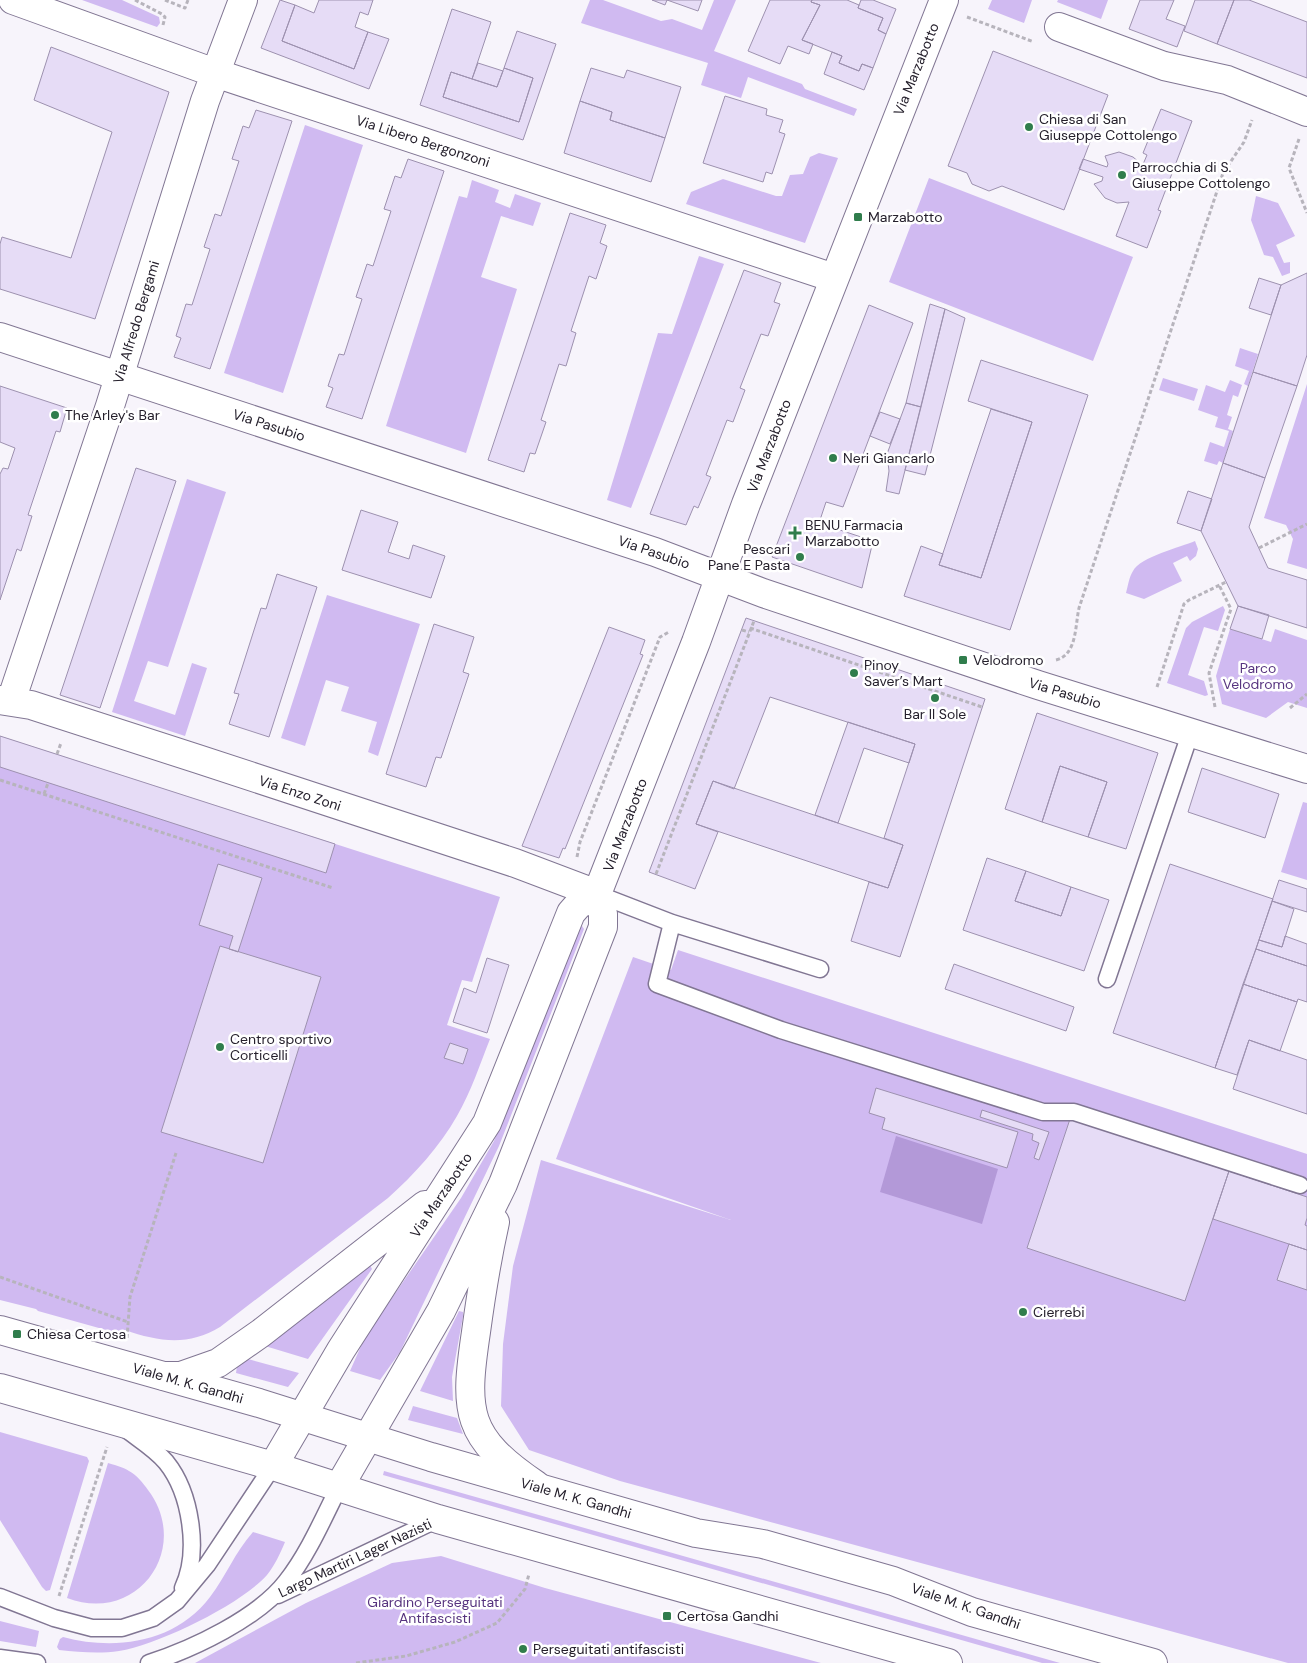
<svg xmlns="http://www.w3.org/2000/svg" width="1307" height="1663" font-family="'DM Sans',sans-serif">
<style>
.green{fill:#d0baf1}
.water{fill:#b399d8}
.building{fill:#e6dcf6;stroke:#9d91af}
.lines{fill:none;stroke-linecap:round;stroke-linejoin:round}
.service-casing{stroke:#817693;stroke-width:19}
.minor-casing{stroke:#817693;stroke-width:30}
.tertiary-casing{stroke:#817693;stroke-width:30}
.primary-casing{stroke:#817693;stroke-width:30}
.path{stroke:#b7b4bc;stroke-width:3;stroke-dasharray:4 2.5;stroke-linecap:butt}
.service{stroke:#fff;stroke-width:16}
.minor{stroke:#fff;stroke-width:28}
.tertiary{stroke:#fff;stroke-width:28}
.primary{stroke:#fff;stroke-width:28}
.poi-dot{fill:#307d4c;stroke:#fff;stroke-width:2}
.labels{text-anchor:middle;stroke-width:5;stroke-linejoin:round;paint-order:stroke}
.street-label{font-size:14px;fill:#25202c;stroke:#fff}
.poi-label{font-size:14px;fill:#25202c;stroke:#fff;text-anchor:start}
.park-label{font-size:14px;fill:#57347f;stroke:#fff}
</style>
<rect width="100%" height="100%" fill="#f7f4fb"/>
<path class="green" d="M82 0H122L159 17 160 23 157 27Z
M590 0H603L661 21 672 19 702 30 714 0H736L714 51 802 84 805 89 857 109 854 116 748 77 741 98 701 85 708 63 581 23Z
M992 0H1032L1024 23 988 9Z
M1058 0H1108L1101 19 1057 2Z
M305 125 363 145 283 393 224 373Z
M819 153 838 158 805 243 686 204 691 192 723 179 776 196H782L790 175 803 174 810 157Z
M929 178 1133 257 1093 361 889 282Z
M472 180 499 190 495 202 510 208 515 194 541 203 533 226 501 216 481 277 517 289 466 453 386 426 459 196 467 198Z
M1256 196 1278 203 1295 236 1276 245 1284 263 1290 262V273L1282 276 1273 257 1264 255 1251 220Z
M699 256 724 264 631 508 607 500 658 333 672 334Z
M1240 348 1258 354 1248 386 1244 384 1249 371 1235 366Z
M1163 378 1198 389 1194 401 1159 390Z
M1230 380 1242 385 1238 397 1233 395 1227 415 1232 417 1228 429 1233 431 1223 463 1219 461 1217 465 1204 461 1210 442 1224 447 1229 431 1215 427 1218 417 1198 410 1206 385 1225 392Z
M1307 384V569L1287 563 1293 539 1286 525 1264 518Z
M187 479 226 492 168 667 148 661 134 701 175 715 192 663 207 668 185 736 112 712Z
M1195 541 1198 549 1196 556 1190 561 1187 556 1173 563 1182 581 1144 599 1126 593C1128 586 1129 577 1133 571 1140 557 1181 547 1195 541Z
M327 595 420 624 378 756 368 752 377 722 341 711 349 687 326 680 305 746 281 738Z
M1223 606 1225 610 1218 631 1204 627 1188 675 1204 681 1208 695 1205 696 1167 683 1186 628 1192 622Z
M1230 629 1271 642 1275 629 1307 640V708L1288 702 1266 718 1222 704 1216 676Z
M0 736 500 897 472 982 462 980 447 1025 490 1039C480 1064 471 1092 457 1116 440 1146 414 1175 388 1198L220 1327C189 1346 159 1342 125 1330L124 1335 38 1311 36 1309 0 1300Z
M1303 802 1307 803V880L1281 872Z
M582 926 584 929 499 1146 400 1352 380 1380 350 1371 365 1337 461 1198 494 1141 580 927Z
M678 950 1307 1154V1663H1288L620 1481 529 1450 501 1406 503 1344 513 1266 541 1160 731 1220 556 1159 633 957 671 970Z
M370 1265 372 1269 308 1359 265 1346Z
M459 1311 463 1312V1316L452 1377 453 1401 420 1391Z
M248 1359 299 1373 288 1387 236 1373 237 1366Z
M413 1406 457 1418 463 1434 408 1420Z
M0 1432 87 1457 89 1461 50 1590 46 1591 42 1587 0 1520Z
M108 1463C114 1465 123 1467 129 1471 137 1475 143 1483 148 1490 192 1548 138 1625 67 1598Z
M384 1471 1060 1663H1042L383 1475Z
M253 1532 285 1542C280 1554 275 1565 267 1575 240 1605 159 1644 119 1651 99 1654 79 1652 59 1650L57 1647 60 1639 63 1637C115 1651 175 1643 210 1597 226 1576 235 1552 253 1532Z
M441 1556 545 1588 821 1663H195L306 1603 392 1563Z
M0 1621 39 1631 36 1647 0 1641Z"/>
<path class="water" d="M896 1136 998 1169 982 1224 880 1192Z"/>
<path class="building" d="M280 0 295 5 282 41 354 69 368 32 389 39 369 89 261 48Z
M319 0H373L368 15 360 12 355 27 368 32 354 69 282 41 295 5 314 13Z
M652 0H702L698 11 667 0 665 5Z
M770 0H812L811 2 820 5 802 40 813 44 809 54 788 46 780 64 748 51Z
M812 0H847L859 5 858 8 883 18 878 30 886 34 873 68 862 64 859 71 839 63 842 56 802 40 820 5 811 2Z
M861 0H873L896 9 886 34 878 30 883 18 858 8Z
M1140 0H1174L1166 19 1185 26 1177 47 1129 29Z
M1195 0H1234L1217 44 1184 31Z
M1234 0H1249L1307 22V78L1217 44Z
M452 9 491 22 472 79 451 72 443 97 519 122 533 78 504 68 517 31 556 44 523 140 420 105Z
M51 47 169 92 95 319 0 289V244L2 237 71 258 112 132 34 100Z
M993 51 1108 95 1064 210 1002 186 989 191 972 184 967 173 948 166Z
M832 52 842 56 839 63 859 71 862 64 873 68 864 90 824 74Z
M478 63 503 71 497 87 472 79Z
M504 68 533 78 519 122 443 97 451 72 497 87Z
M591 68 624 78 627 70 681 87 665 138 610 120 612 112 580 101Z
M725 96 767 109 766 115 783 120 779 132 785 134 772 174 766 172 763 182 703 163Z
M580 101 612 112 610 120 665 138 651 182 564 153Z
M1161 109 1192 121 1158 210 1161 211 1147 248 1116 236 1129 202 1117 203 1105 198 1094 184 1102 181 1103 177 1079 169 1083 159 1107 167 1108 164 1105 156 1119 152 1133 157 1140 163 1141 169 1147 155 1143 153Z
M256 110 292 121 210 369 174 357 181 338 176 336 186 304 192 305 210 249 204 247 215 214 221 216 239 161 232 159 243 126 249 128Z
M408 159 444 171 362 419 326 407 333 388 328 386 339 354 344 355 362 299 356 297 367 264 373 266 391 211 384 209 395 176 401 178Z
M570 213 606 225 600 243 607 246 596 279 589 276 571 331 576 333 566 366 559 364 541 420 546 422 535 454 530 453 524 472 488 460Z
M744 270 781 283 774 302 780 304 768 336 761 334 740 388 745 390 733 422 727 420 706 475 711 477 698 508 694 506 686 525 650 514Z
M1307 273V355L1297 386 1253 372 1281 285Z
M1259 278 1281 285 1271 315 1249 308Z
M930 304 945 309 921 407 906 403Z
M869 305 913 323 843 507 826 502 819 523 873 541 862 588 772 557Z
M945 309 965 318 925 475 905 470Z
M981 360 1088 395 1010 630 904 596 921 546 943 554 939 565 981 578 1032 422 968 401Z
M1253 372 1297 386 1265 478 1223 463Z
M0 386 67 408 60 432 56 431 28 515 32 516 21 551 17 549 0 600V474L3 468 8 469 15 448 0 442Z
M906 403 921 407 899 494 886 491 889 471 887 454Z
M991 409 1032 422 981 578 939 565Z
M880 412 900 419 890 444 870 436Z
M1223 463 1265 478 1249 527 1268 568 1307 580V628L1238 606 1201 531Z
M136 468 176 481 100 708 60 695Z
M1188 491 1212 499 1201 531 1177 523Z
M361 510 398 522 388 552 409 559 413 545 445 556 431 598 342 570Z
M277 574 317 587 269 737 229 724 239 694 234 693 261 608 266 609Z
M1238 606 1269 615 1262 639 1230 629Z
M746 618 985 699 900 957 851 941 869 882 888 888 903 845 884 838 915 744 770 697 734 789 713 781 696 824 718 832 695 889 649 872Z
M434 624 474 637 463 672 469 674 441 758 436 757 426 787 386 774Z
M609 627 645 640 640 654 643 655 565 849 563 848 559 858 522 846Z
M1037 713 1158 753 1126 849 1088 837 1107 782 1060 766 1042 822 1005 809Z
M848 722 915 744 909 763 864 748 838 823 815 815Z
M0 736 335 844 326 873 0 767Z
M1060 766 1107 782 1088 837 1042 822Z
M1202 768 1279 794 1265 838 1188 812Z
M713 781 903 845 888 888 696 824Z
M987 858 1026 871 1015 901 1061 916 1071 887 1109 900 1084 971 963 930Z
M218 864 262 878 238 952 229 949 233 936 199 925Z
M1170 864 1273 899 1215 1068 1113 1033Z
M1026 871 1071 887 1061 916 1015 901Z
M1279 880 1307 889V912L1272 901Z
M1272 901 1294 909 1282 947 1259 940Z
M1285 936 1307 944V966L1256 949 1259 940 1282 947Z
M220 946 321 977 263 1163 161 1132Z
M1256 949 1307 966V1002L1298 999 1297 1002 1243 984Z
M487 958 509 965 487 1033 453 1022 464 988 476 993Z
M954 964 1074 1007 1066 1031 945 989Z
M1243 984 1297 1002 1280 1051 1249 1040 1237 1075 1215 1068Z
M1249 1040 1307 1060V1114L1233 1089Z
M450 1043 468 1049 463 1064 444 1058Z
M876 1088 1018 1132 1007 1168 882 1129 885 1118 869 1113Z
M982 1110 1049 1132 1039 1160 1034 1158 1039 1143 1032 1140 1033 1134 980 1117Z
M1070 1119 1229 1171 1185 1301 1027 1248Z
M1229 1171 1307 1197V1218L1305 1225 1307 1226V1250L1213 1219Z
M1289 1244 1307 1250V1290L1277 1280Z"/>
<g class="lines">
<g class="service-casing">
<path id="service" d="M597 894 672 923 820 969
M672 923 657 984 781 1030 1043 1112H1074L1300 1185
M1107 979 1191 731
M127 1430C140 1440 155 1449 166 1462 191 1493 200 1552 183 1588
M278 1595 438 1519
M0 1597 54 1618 92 1628H122L153 1618 177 1601 207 1565 273 1466
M0 1658 37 1663
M149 1663C193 1649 258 1618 286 1582 308 1554 323 1519 339 1487"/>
</g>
<g class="minor-casing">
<path id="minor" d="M13 0 215 73 834 278
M1059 27 1164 66 1227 80 1307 112
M0 700 31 705 198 759 515 863 597 894
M11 701 110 406 205 101 243 0"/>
</g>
<g class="tertiary-casing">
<path id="tertiary" d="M0 337 655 552 763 593 1038 685 1307 769
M495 1222C487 1258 481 1295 476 1332 464 1412 465 1437 536 1485
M164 1376H181L218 1363 261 1333 425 1205
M273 1466 341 1350 487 1123 571 913 578 905 597 894
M339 1487 441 1311 503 1184 603 927V914L597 894 696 642 746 504 944 0"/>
</g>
<g class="primary-casing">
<path id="primary" d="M0 1330 259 1403 431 1457 696 1533 763 1544 893 1581 972 1612 1153 1663
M0 1388 273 1466 438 1519 948 1663"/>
</g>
<path class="path" d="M135 0 162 14 165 17 163 25
M165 0 185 8 188 0
M967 17 1034 42
M1299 139 1289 168 1307 213
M1259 548 1307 524
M750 628 982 707
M742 630 749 632
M1056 660C1077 655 1075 626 1079 608L1223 173 1244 142 1252 120
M1157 687 1184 604 1189 600 1226 582
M1215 707 1209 673 1231 609 1219 585
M1290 708 1307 694
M57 754 61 743
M0 780 333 888
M44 794 48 783
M577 857 580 842 660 637 669 632
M656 874 754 621
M0 1277 128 1322
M127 1338 130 1297 176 1153
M59 1596 107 1447
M356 1663 406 1656 455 1642 497 1623 525 1589 529 1574"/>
<use href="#service" class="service"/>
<use href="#minor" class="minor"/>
<use href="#tertiary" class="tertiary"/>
<use href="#primary" class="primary"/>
</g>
<g class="poi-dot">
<circle cx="1029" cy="127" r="5"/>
<circle cx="1122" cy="175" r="5"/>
<rect x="853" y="212" width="10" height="10" rx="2.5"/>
<circle cx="55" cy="415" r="5"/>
<circle cx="833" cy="458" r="5"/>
<path d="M792.5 525.5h5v5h5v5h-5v5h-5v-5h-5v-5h5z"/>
<circle cx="800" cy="557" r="5"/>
<rect x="958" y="655" width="10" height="10" rx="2.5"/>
<circle cx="854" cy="673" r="5"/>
<circle cx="935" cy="698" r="5"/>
<circle cx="220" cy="1047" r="5"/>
<circle cx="1023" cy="1312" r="5"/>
<rect x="12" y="1329" width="10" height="10" rx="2.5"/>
<rect x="662" y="1611" width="10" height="10" rx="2.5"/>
<circle cx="523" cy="1649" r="5"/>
</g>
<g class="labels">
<g class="street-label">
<text transform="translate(916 69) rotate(-68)" y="5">Via Marzabotto</text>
<text transform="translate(423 141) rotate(18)" y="5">Via Libero Bergonzoni</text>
<text transform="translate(136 322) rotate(-73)" y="5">Via Alfredo Bergami</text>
<text transform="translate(269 425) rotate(18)" y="5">Via Pasubio</text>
<text transform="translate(769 446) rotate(-69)" y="5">Via Marzabotto</text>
<text transform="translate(654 552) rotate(19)" y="5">Via Pasubio</text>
<text transform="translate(1065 693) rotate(17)" y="5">Via Pasubio</text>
<text transform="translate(300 793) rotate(18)" y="5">Via Enzo Zoni</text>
<text transform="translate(625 825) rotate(-69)" y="5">Via Marzabotto</text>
<text transform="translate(441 1195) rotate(-56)" y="5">Via Marzabotto</text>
<text transform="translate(188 1383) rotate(16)" y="5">Viale M. K. Gandhi</text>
<text transform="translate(576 1498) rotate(16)" y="5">Viale M. K. Gandhi</text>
<text transform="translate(355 1558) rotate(-25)" y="5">Largo Martiri Lager Nazisti</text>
<text transform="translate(966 1606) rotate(19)" y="5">Viale M. K. Gandhi</text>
</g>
<g class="poi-label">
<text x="1039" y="124">Chiesa di San<tspan x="1039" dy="16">Giuseppe Cottolengo</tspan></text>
<text x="1132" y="172">Parrocchia di S.<tspan x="1132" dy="16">Giuseppe Cottolengo</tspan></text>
<text x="868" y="222">Marzabotto</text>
<text x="65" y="420">The Arley's Bar</text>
<text x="843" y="463">Neri Giancarlo</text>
<text x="805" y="530">BENU Farmacia<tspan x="805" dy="16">Marzabotto</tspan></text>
<text x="790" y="554" text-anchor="end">Pescari<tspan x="790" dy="16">Pane E Pasta</tspan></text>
<text x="973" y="665">Velodromo</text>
<text x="864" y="670">Pinoy<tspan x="864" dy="16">Saver’s Mart</tspan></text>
<text x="935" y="719" text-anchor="middle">Bar Il Sole</text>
<text x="230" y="1044">Centro sportivo<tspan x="230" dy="16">Corticelli</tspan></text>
<text x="1033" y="1317">Cierrebi</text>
<text x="27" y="1339">Chiesa Certosa</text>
<text x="677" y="1621">Certosa Gandhi</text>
<text x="533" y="1654">Perseguitati antifascisti</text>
</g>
<g class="park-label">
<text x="1258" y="673">Parco<tspan x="1258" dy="16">Velodromo</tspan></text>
<text x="435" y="1607">Giardino Perseguitati<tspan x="435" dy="16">Antifascisti</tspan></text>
</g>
</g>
</svg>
